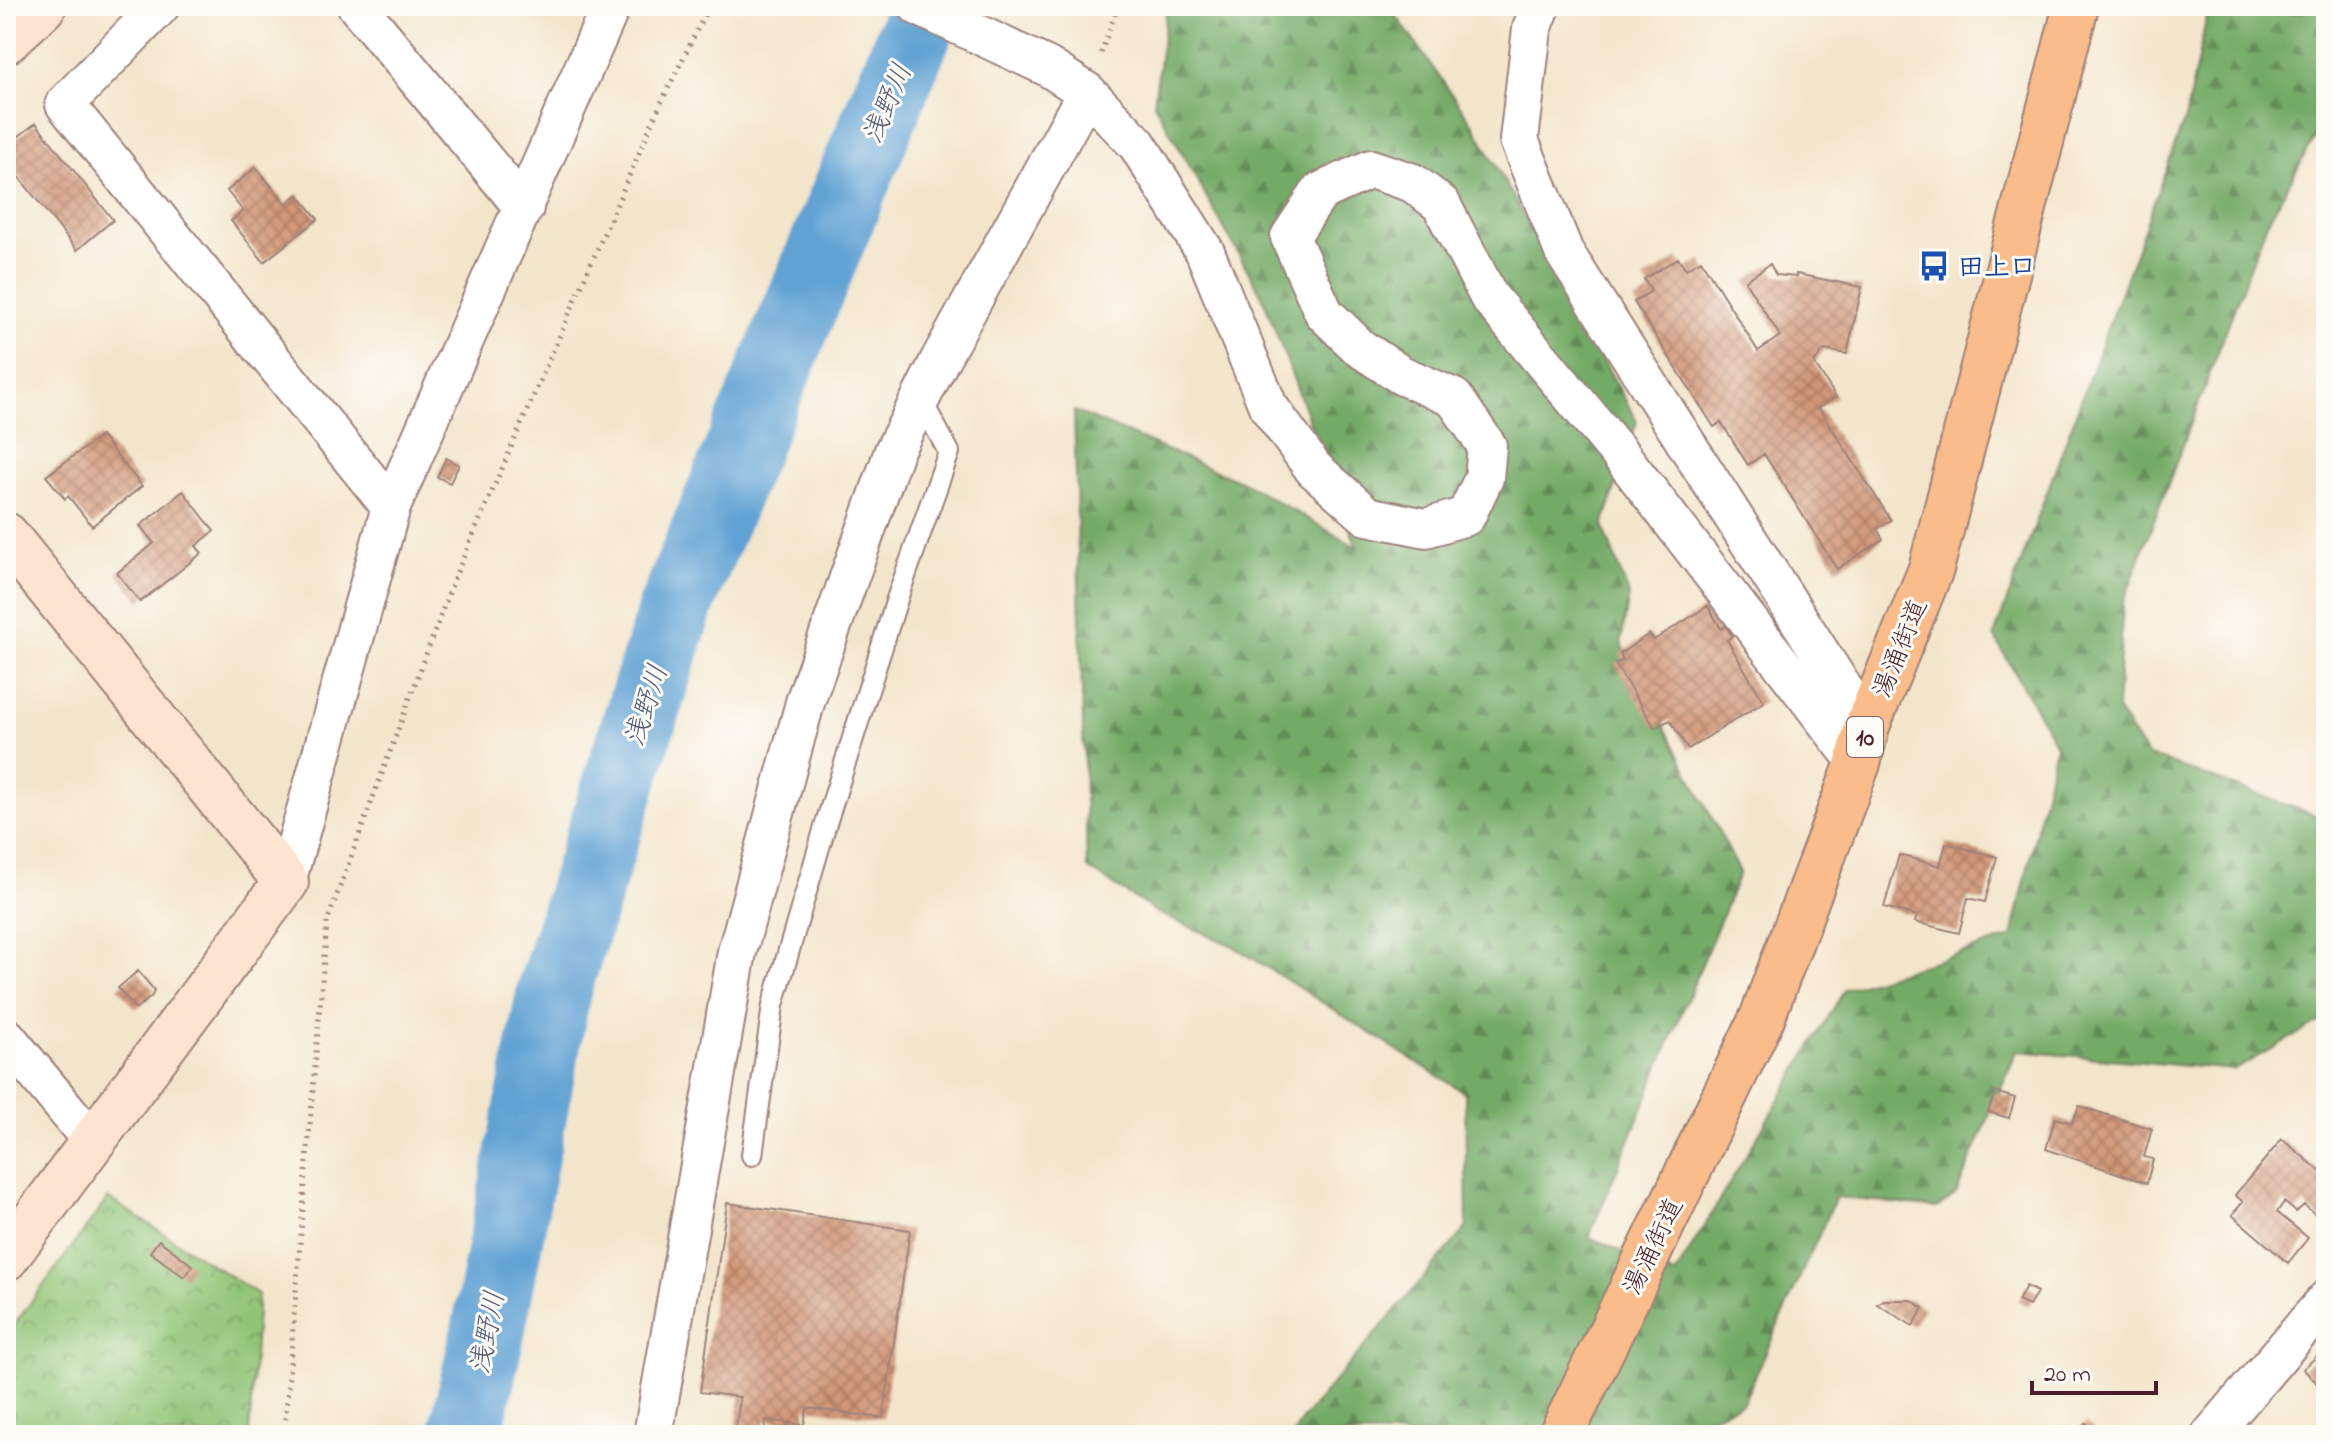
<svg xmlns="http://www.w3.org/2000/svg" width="2332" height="1441" font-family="'Indie Flower','Klee One',sans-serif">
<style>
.forest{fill:url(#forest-firs);stroke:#5e6448;stroke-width:2}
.park{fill:url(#park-crowns);stroke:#6c7250;stroke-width:2}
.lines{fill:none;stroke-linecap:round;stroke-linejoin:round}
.river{stroke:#61a2d4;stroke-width:74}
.building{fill:url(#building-cross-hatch)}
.lane-casing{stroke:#9e827b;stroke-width:24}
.street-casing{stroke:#9e827b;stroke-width:42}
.secondary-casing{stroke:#9e827b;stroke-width:48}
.primary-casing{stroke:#9e827b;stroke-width:48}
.path{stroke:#9e827b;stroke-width:5;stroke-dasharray:2 6;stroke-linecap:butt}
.lane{stroke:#fff;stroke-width:20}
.street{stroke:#fff;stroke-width:38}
.secondary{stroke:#fde4d0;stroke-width:44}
.primary{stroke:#f9bc8a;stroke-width:44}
.labels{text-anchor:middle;stroke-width:6;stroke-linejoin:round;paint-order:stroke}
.shield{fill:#fdfcf7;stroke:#806168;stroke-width:2}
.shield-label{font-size:24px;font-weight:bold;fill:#4a1f2b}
.transit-label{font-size:26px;font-weight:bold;fill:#164399;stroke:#fdfcf7;text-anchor:start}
.street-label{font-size:26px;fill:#4a1f2b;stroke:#fdfcf7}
.water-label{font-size:28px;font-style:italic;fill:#545a77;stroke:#fdfcf7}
</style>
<defs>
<pattern id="forest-firs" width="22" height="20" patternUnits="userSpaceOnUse" patternTransform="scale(2)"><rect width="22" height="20" fill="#73aa66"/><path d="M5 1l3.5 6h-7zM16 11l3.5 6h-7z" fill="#608a54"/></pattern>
<pattern id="park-crowns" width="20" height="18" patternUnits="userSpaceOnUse" patternTransform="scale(2)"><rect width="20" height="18" fill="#8fc475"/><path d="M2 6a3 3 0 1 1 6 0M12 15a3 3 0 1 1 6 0" fill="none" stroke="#779f60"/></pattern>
<pattern id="building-cross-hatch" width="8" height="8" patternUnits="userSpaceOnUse" patternTransform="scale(2)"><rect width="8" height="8" fill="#d19677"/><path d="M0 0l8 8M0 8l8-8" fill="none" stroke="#ac7a62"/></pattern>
</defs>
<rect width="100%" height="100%" fill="#fdfcf7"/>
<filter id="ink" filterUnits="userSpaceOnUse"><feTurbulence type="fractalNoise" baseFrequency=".0125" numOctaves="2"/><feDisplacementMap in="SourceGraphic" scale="16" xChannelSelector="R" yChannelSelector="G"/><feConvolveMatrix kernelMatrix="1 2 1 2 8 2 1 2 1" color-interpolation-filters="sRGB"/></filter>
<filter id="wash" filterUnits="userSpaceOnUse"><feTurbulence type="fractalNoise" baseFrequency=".006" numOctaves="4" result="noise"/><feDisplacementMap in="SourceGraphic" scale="32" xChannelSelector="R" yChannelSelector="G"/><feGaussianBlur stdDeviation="1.8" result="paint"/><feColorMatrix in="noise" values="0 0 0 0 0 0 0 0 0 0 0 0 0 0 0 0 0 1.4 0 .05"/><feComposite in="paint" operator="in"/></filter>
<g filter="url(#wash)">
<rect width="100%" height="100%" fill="#f3e5cb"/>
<path class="forest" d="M1167 6H1389L1473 124 1637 421 1603 526 1629 595 1621 643 1740 872 1589 1237 1675 1275 1845 989 2012 937 2056 745 1994 636 2186 115 2209 6H2326V117L2266 225 2123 603 2117 710 2147 755 2326 819V1018L2234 1070 2017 1051 1956 1194 1937 1208 1836 1197 1743 1403 1666 1435H1293L1303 1418 1467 1227 1465 1093 1233 946 1158 913 1087 868 1074 411 1245 483 1357 547 1262 296 1154 103Z"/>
<path class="park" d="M108 1198 258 1294 249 1435H6V1336Z"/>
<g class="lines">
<path class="river" d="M465 1435 488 1332 554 990 674 612 926 6"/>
</g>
<g id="blocks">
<path class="building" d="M36 123 113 220 77 250 6 161V146Z
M256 167 286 204 298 194 318 219 264 262 231 221 243 211 227 191Z
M1678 258 1686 269 1701 260 1758 351 1780 336 1745 281 1770 264 1776 275 1796 277V274L1862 287 1847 354 1824 350 1814 363 1836 397 1817 409 1820 410 1891 520 1877 529 1883 539 1837 569 1764 454 1748 465 1721 422 1714 427 1634 302 1651 291 1644 279Z
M101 436 142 486 92 526 68 496 65 499 46 476Z
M446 458 459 465 450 483 437 477Z
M183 491 214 531 196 546 202 553 140 602 117 573 154 543 140 526Z
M1708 606 1721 629 1726 626 1732 636 1727 640 1764 702 1688 749 1670 720 1655 728 1615 664 1623 660 1620 654 1649 634 1654 640Z
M1946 843 1997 857 1985 902 1968 898 1959 933 1915 922 1917 916 1884 907 1899 855 1940 866Z
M138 971 154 990 152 996 136 1009 118 988Z
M1995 1092 2015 1098 2009 1118 1988 1112Z
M2079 1106 2152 1129 2144 1157 2153 1159 2147 1183 2046 1149 2055 1118 2072 1123Z
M2282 1139 2326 1176V1223L2304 1205 2296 1212 2284 1202 2277 1212 2308 1238 2288 1263 2232 1215 2243 1202 2235 1195Z
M727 1203 910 1230 883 1418 807 1408 804 1425 766 1420 764 1435H735L740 1397 700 1392Z
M159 1240 193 1266 184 1277 150 1252Z
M2026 1286 2037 1292 2029 1306 2018 1301Z
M1884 1300H1911L1924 1308 1913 1326 1877 1304Z
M2318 1355 2326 1362V1392L2303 1369Z
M2086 1423 2100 1435H2075Z
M704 1430 727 1433V1435H703Z"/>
</g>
</g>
<g filter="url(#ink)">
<use href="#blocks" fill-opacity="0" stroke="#9e827b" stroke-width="2"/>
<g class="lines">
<g class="lane-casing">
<path id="lane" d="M752 1155 773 1005 827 820 898 596 949 452 920 398"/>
</g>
<g class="street-casing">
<path id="street" d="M160 6 65 104 391 507
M357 6 524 208
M918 6 1048 67 1087 92 1137 144 1205 252 1268 406 1314 469 1367 516 1426 528 1466 516 1484 478 1487 446 1454 398 1401 375 1360 348 1324 313 1290 237 1320 192 1371 169 1413 183 1441 204 1489 297 1620 454 1858 763
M1541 6 1532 29 1519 140 1564 252 1867 726
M286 882 391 507 611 6
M6 1037 93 1142
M653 1435 737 952 806 699 894 451 941 358 1087 92
M2211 1435 2326 1300"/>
</g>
<g class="secondary-casing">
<path id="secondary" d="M6 41 44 6
M6 535 286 882 6 1258"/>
</g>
<g class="primary-casing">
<path id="primary" d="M1561 1435 1762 1018 1858 763 1867 726 1931 569 2076 6"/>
</g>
<path class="path" d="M1101 53 1118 6
M284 1435 327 922 454 579 659 107 709 6"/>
<use href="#lane" class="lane"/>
<use href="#street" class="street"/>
<use href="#secondary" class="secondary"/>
<use href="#primary" class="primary"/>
</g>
</g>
<defs>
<g id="bus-bare" transform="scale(2.4)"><path d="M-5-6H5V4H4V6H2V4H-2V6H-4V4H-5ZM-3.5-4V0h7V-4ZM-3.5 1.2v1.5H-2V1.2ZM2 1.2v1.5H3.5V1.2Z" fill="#1a4fb4" stroke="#fdfcf7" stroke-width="2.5" paint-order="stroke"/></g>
</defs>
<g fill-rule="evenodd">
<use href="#bus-bare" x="1934" y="266"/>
</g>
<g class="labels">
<rect class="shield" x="1847" y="717" width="36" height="40" rx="6"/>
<g class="shield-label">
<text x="1865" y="745">10</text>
</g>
<g class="transit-label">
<text x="1958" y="275">田上口</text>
</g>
<g class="street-label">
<text transform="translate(1899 648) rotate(-68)" y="9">湯涌街道</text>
<text transform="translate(1652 1246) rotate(-64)" y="9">湯涌街道</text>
</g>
<g class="water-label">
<text transform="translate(886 103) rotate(-67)" y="10">浅野川</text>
<text transform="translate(645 705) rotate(-72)" y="10">浅野川</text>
<text transform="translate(486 1332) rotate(-79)" y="10">浅野川</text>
</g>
</g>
<rect width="2332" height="1441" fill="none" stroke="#fdfcf7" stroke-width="32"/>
<path d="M2032 1381v12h124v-12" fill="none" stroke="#4a1f2b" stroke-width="4"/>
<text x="2044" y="1381" font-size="24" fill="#4a1f2b" stroke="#fdfcf7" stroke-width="6" paint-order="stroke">20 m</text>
</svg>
